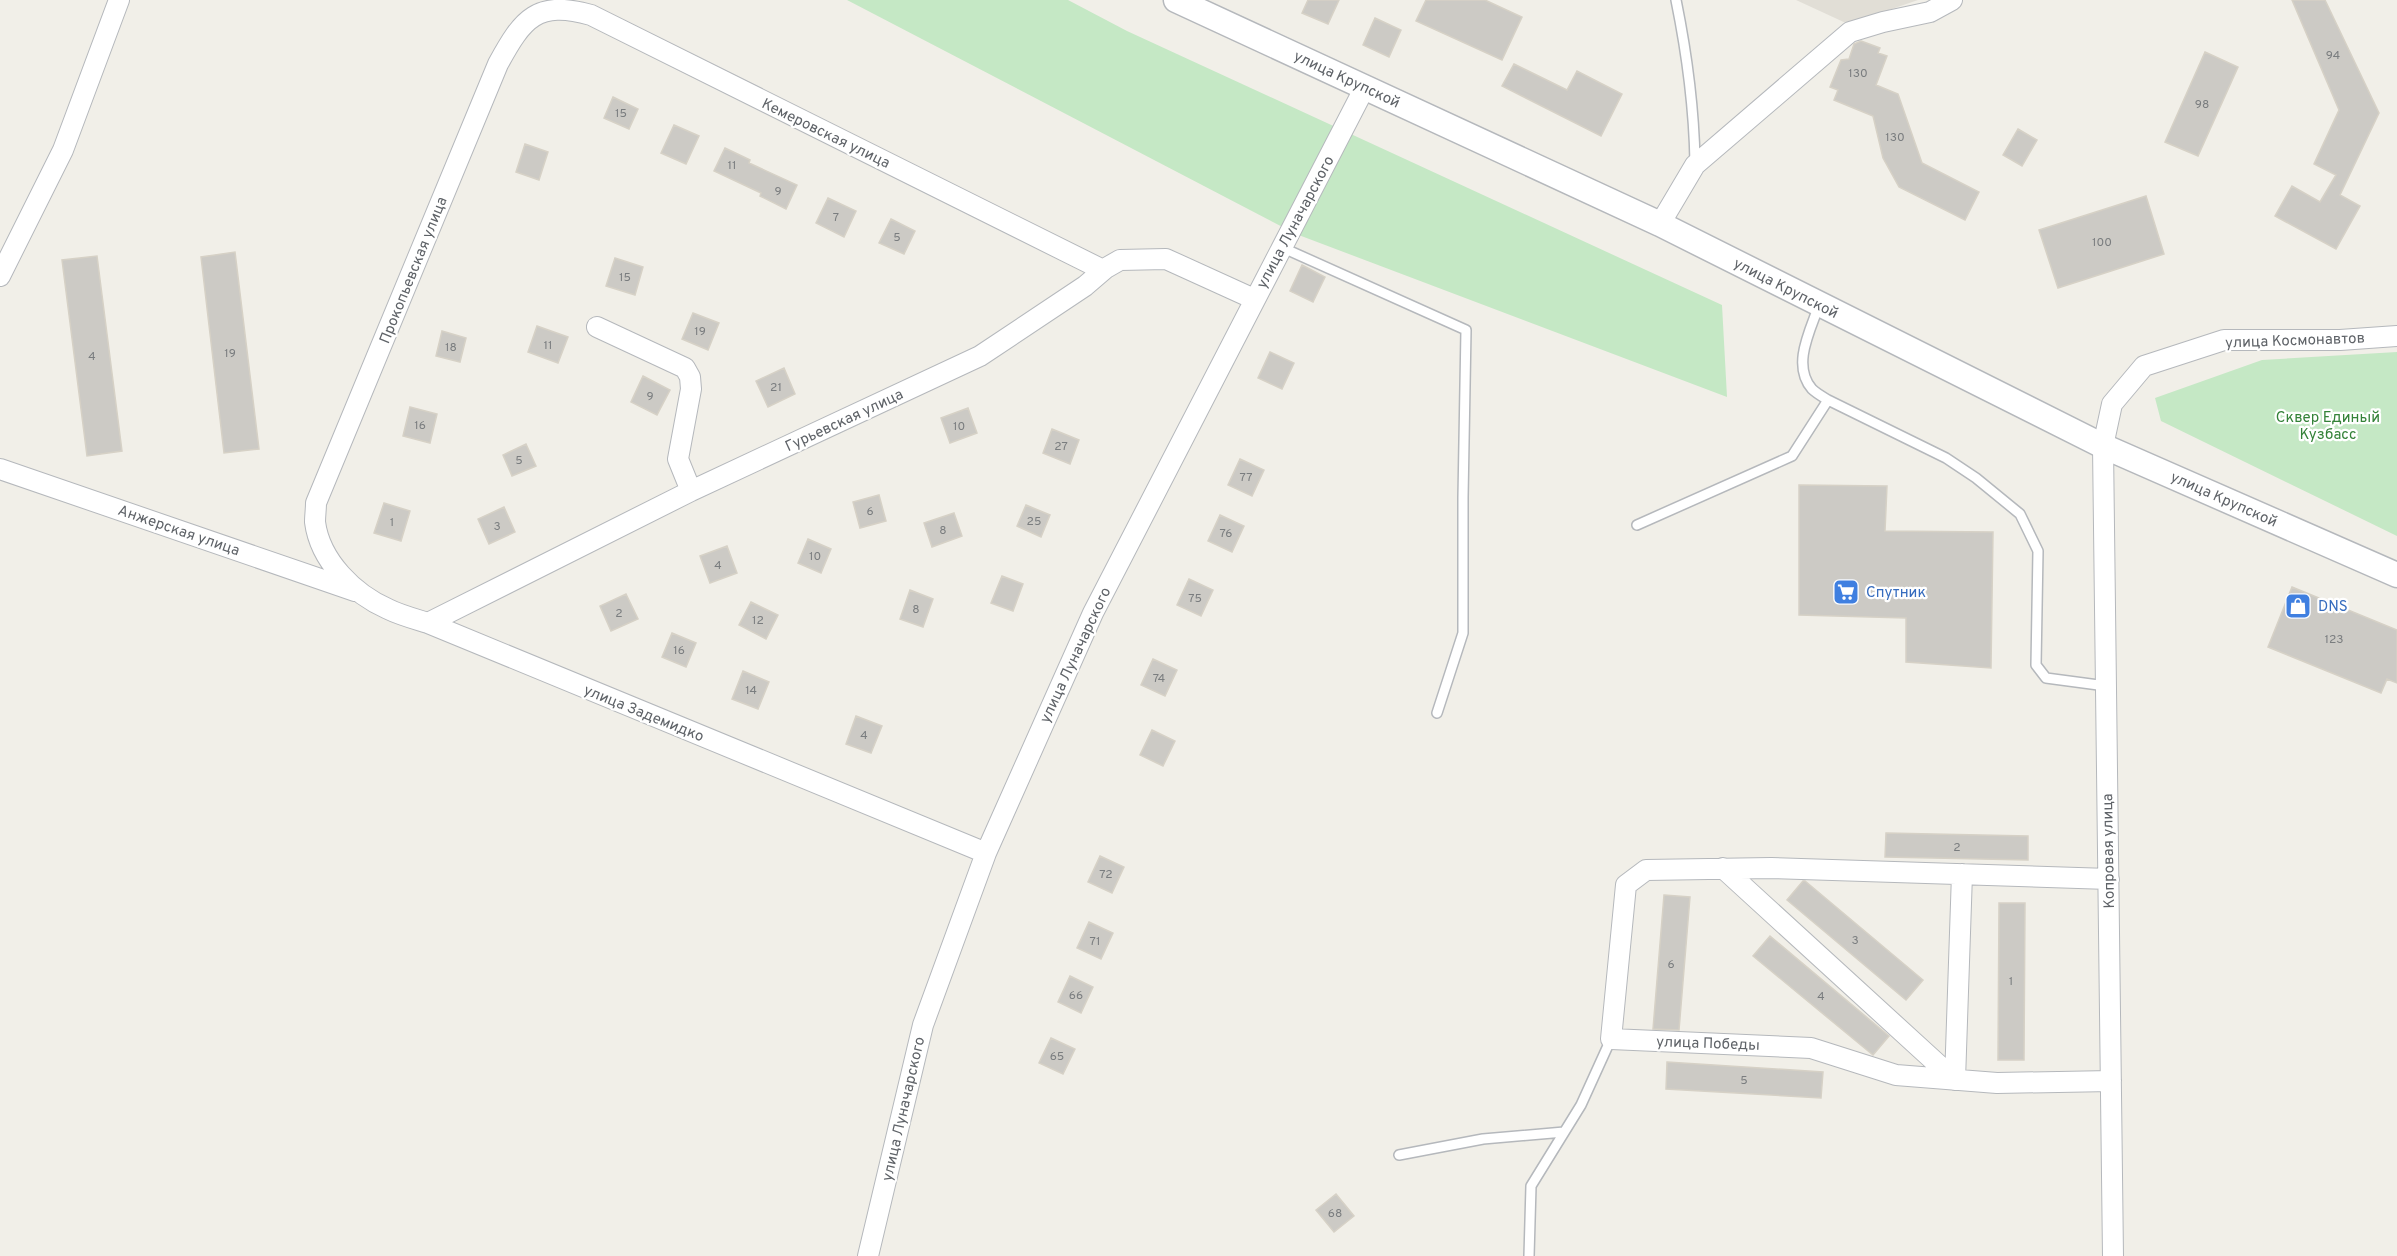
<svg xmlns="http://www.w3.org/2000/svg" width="2397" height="1256" font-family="Overpass,sans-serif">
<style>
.education{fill:#e1ded6}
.green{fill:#c5e8c5}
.building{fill:#cccac5;stroke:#d6d1c6;stroke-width:1.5}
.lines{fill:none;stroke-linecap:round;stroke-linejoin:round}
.service-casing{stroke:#b5b8bc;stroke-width:12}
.minor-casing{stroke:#b5b8bc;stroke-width:22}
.tertiary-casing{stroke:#b5b8bc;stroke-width:27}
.service{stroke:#fff;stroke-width:9}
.minor{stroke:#fff;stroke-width:20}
.tertiary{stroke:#fff;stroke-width:24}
.labels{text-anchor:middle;stroke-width:4.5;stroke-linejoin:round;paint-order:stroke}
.number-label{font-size:12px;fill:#7a7d7f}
.street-label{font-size:15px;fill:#5f6368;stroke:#fff}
.park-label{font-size:15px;fill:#348238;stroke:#fff}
.shop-label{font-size:15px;fill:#366cbe;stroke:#fff;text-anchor:start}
</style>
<rect width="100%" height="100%" fill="#f1efe8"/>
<path class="education" d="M1796 0H1918L1848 24Z"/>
<path class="green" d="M847 0H1068L1127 31 1722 305 1727 397 1296 234Z
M2397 352V536L2161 421 2155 398 2262 360Z"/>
<path class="building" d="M1308 0H1339L1328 24 1302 13Z
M1426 0H1485L1522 17 1502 60 1416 21Z
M2292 0H2325L2379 113 2340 195 2360 206 2336 249 2275 216 2292 186 2320 202 2336 175 2314 164 2339 110Z
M1375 18 1401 30 1389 57 1363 45Z
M1861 41 1880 48 1878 53 1887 56 1876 85 1898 94 1922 163 1979 192 1965 220 1899 187 1883 158 1873 116 1834 100 1838 90 1830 87 1841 60 1849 59 1854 44Z
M2205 52 2238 67 2198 156 2165 142Z
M1514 64 1567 90 1577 71 1622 94 1601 136 1502 86Z
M613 97 638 109 629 129 604 118Z
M674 125 699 136 686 164 661 153Z
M2018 129 2037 140 2022 166 2003 155Z
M525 144 548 152 539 180 516 172Z
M725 148 750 160 749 163 797 185 786 209 760 196 761 193 714 171Z
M2146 196 2164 254 2058 288 2039 230Z
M828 198 856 211 844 237 816 223Z
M891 219 915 231 904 254 879 243Z
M235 252 259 449 224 453 201 257Z
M97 256 122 451 87 456 62 260Z
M615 258 643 267 635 295 606 286Z
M1302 265 1325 277 1313 302 1290 291Z
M693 313 719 323 708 350 682 339Z
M537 326 568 337 558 363 528 352Z
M442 331 466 338 460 362 436 356Z
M1270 352 1294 363 1282 389 1258 378Z
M784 368 795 394 768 407 756 381Z
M643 376 670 390 657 415 631 402Z
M410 407 437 414 430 443 403 436Z
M968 408 977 433 950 443 941 418Z
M1052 429 1079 440 1070 464 1043 453Z
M526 444 536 466 512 476 503 455Z
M1240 459 1264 470 1252 496 1228 485Z
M1799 485 1887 486 1885 531 1993 532 1991 668 1906 662V618L1799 615Z
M879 495 886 521 860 528 853 502Z
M384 503 410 511 401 541 374 533Z
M1026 505 1050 515 1041 537 1017 526Z
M504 507 515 532 489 544 478 519Z
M954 513 962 536 932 547 924 523Z
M1220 515 1244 526 1232 552 1208 541Z
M808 539 831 549 821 573 798 563Z
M727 546 737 573 710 583 700 556Z
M1002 576 1023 584 1013 611 991 603Z
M1189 579 1213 590 1201 616 1177 605Z
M2292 587 2397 630V683L2387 679 2381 693 2268 647Z
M910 590 933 599 923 627 900 619Z
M626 594 638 619 611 631 600 606Z
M751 602 778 615 766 639 739 625Z
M672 633 696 643 686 667 662 657Z
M1153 659 1177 670 1165 696 1141 685Z
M743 671 769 682 758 709 732 699Z
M856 716 882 726 871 753 846 744Z
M1152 730 1175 741 1163 766 1140 755Z
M1886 833 2028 836V860L1885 857Z
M1100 856 1124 867 1112 893 1088 882Z
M1803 881H1805L1923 980 1906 1000 1787 900Z
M1664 895 1690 897 1679 1030 1653 1029Z
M1999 903H2025L2024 1060H1998Z
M1089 922 1113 933 1101 959 1077 948Z
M1770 936 1889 1036 1873 1055 1753 956Z
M1070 976 1093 987 1081 1013 1058 1002Z
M1051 1038 1075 1049 1063 1074 1039 1063Z
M1667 1062 1823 1072 1821 1098 1666 1089Z
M1336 1194 1354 1216 1334 1232 1316 1210Z"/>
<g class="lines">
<g class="service-casing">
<path id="service" d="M1676 0C1687 54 1694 107 1695 162
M1281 247 1466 330 1463 497V633L1437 713
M1819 305C1811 329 1791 365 1812 389 1816 393 1823 397 1828 400L1946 458 1976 478 2020 514 2038 551 2036 665 2046 678 2106 686
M1637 525 1792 456 1828 400
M1399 1155 1483 1139 1564 1132
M1529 1256 1531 1186 1581 1105 1611 1039"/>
</g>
<g class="minor-casing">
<path id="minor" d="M1660 224 1695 165 1850 32 1883 22 1930 12 1952 0
M0 276 63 150 119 0
M597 327 685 368 690 377 691 389 678 459 691 491
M0 469 355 591
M428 623 691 491 980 356 1085 286 1106 268 1120 260 1166 259 1254 299
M986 853 428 623C415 619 400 615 388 609 354 594 320 561 315 522 315 516 316 509 316 503L498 64C523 18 537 0 591 15L1103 270
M1723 868 1955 1080
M2109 879 1771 868 1646 870 1626 885 1611 1039 1811 1048 1896 1075 1997 1083 2111 1081
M1955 1080 1962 874
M868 1256 923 1025 986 853 1093 613 1365 87
M2113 1256 2103 446 2112 404 2144 366 2224 340H2340L2397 336"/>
</g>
<g class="tertiary-casing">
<path id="tertiary" d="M1176 0 1660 224 2103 446 2397 575"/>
</g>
<use href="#service" class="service"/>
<use href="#minor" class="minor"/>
<use href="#tertiary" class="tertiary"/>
</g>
<defs>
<g id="supermarket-square" transform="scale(1.35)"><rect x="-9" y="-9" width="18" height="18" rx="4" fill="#3f7fe0" stroke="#fff"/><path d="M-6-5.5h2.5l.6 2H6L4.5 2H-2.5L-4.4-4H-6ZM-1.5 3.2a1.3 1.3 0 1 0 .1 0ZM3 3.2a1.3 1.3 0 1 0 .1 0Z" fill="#fff"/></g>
<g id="shop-square" transform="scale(1.35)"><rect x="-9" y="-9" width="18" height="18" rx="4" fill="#3f7fe0" stroke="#fff"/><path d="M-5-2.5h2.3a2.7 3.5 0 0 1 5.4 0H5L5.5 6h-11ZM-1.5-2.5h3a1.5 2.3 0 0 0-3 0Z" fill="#fff"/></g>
</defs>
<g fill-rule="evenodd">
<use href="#supermarket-square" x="1846" y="592"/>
<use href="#shop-square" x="2298" y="606"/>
</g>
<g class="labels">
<g class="number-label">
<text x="2333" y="59">94</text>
<text x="1858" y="77">130</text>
<text x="2202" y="108">98</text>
<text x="621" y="117">15</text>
<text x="1895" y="141">130</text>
<text x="732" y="169">11</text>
<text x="778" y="195">9</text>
<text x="836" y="221">7</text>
<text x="897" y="241">5</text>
<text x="2102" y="246">100</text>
<text x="625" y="281">15</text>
<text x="700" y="335">19</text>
<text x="548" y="349">11</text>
<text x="451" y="351">18</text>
<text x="230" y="357">19</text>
<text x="92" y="360">4</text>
<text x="776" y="391">21</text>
<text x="650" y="400">9</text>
<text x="420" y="429">16</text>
<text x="959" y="430">10</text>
<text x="1061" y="450">27</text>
<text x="519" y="464">5</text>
<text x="1246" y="481">77</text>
<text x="870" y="515">6</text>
<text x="1034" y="525">25</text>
<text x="392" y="526">1</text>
<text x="497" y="530">3</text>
<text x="943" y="534">8</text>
<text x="1226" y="537">76</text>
<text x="815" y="560">10</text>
<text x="718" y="569">4</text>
<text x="1195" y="602">75</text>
<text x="916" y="613">8</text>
<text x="619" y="617">2</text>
<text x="758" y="624">12</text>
<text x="2334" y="643">123</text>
<text x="679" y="654">16</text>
<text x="1159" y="682">74</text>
<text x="751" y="694">14</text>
<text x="864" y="739">4</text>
<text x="1957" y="851">2</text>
<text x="1106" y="878">72</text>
<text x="1855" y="944">3</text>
<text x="1095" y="945">71</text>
<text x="1671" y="968">6</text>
<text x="2011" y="985">1</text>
<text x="1076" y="999">66</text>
<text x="1821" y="1000">4</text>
<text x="1057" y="1060">65</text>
<text x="1744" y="1084">5</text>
<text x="1335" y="1217">68</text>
</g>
<g class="street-label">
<text transform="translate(1347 79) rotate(25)" y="5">улица Крупской</text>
<text transform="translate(826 133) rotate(26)" y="5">Кемеровская улица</text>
<text transform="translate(1295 222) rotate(-62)" y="5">улица Луначарского</text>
<text transform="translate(413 270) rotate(-68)" y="5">Прокопьевская улица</text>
<text transform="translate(1786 288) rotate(27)" y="5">улица Крупской</text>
<text transform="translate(2295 340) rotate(-2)" y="5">улица Космонавтов</text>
<text transform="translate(844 420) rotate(-25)" y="5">Гурьевская улица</text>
<text transform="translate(2224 499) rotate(24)" y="5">улица Крупской</text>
<text transform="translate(179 530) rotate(19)" y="5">Анжерская улица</text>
<text transform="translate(1075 655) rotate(-65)" y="5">улица Луначарского</text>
<text transform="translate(644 713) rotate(22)" y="5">улица Задемидко</text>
<text transform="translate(2108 851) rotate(-91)" y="5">Копровая улица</text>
<text transform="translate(1708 1043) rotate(2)" y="5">улица Победы</text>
<text transform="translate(903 1109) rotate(-77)" y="5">улица Луначарского</text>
</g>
<g class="park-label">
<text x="2328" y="422">Сквер Единый<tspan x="2328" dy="17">Кузбасс</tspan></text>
</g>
<g class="shop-label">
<text x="1866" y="597">Спутник</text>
<text x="2318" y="611">DNS</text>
</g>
</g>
</svg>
